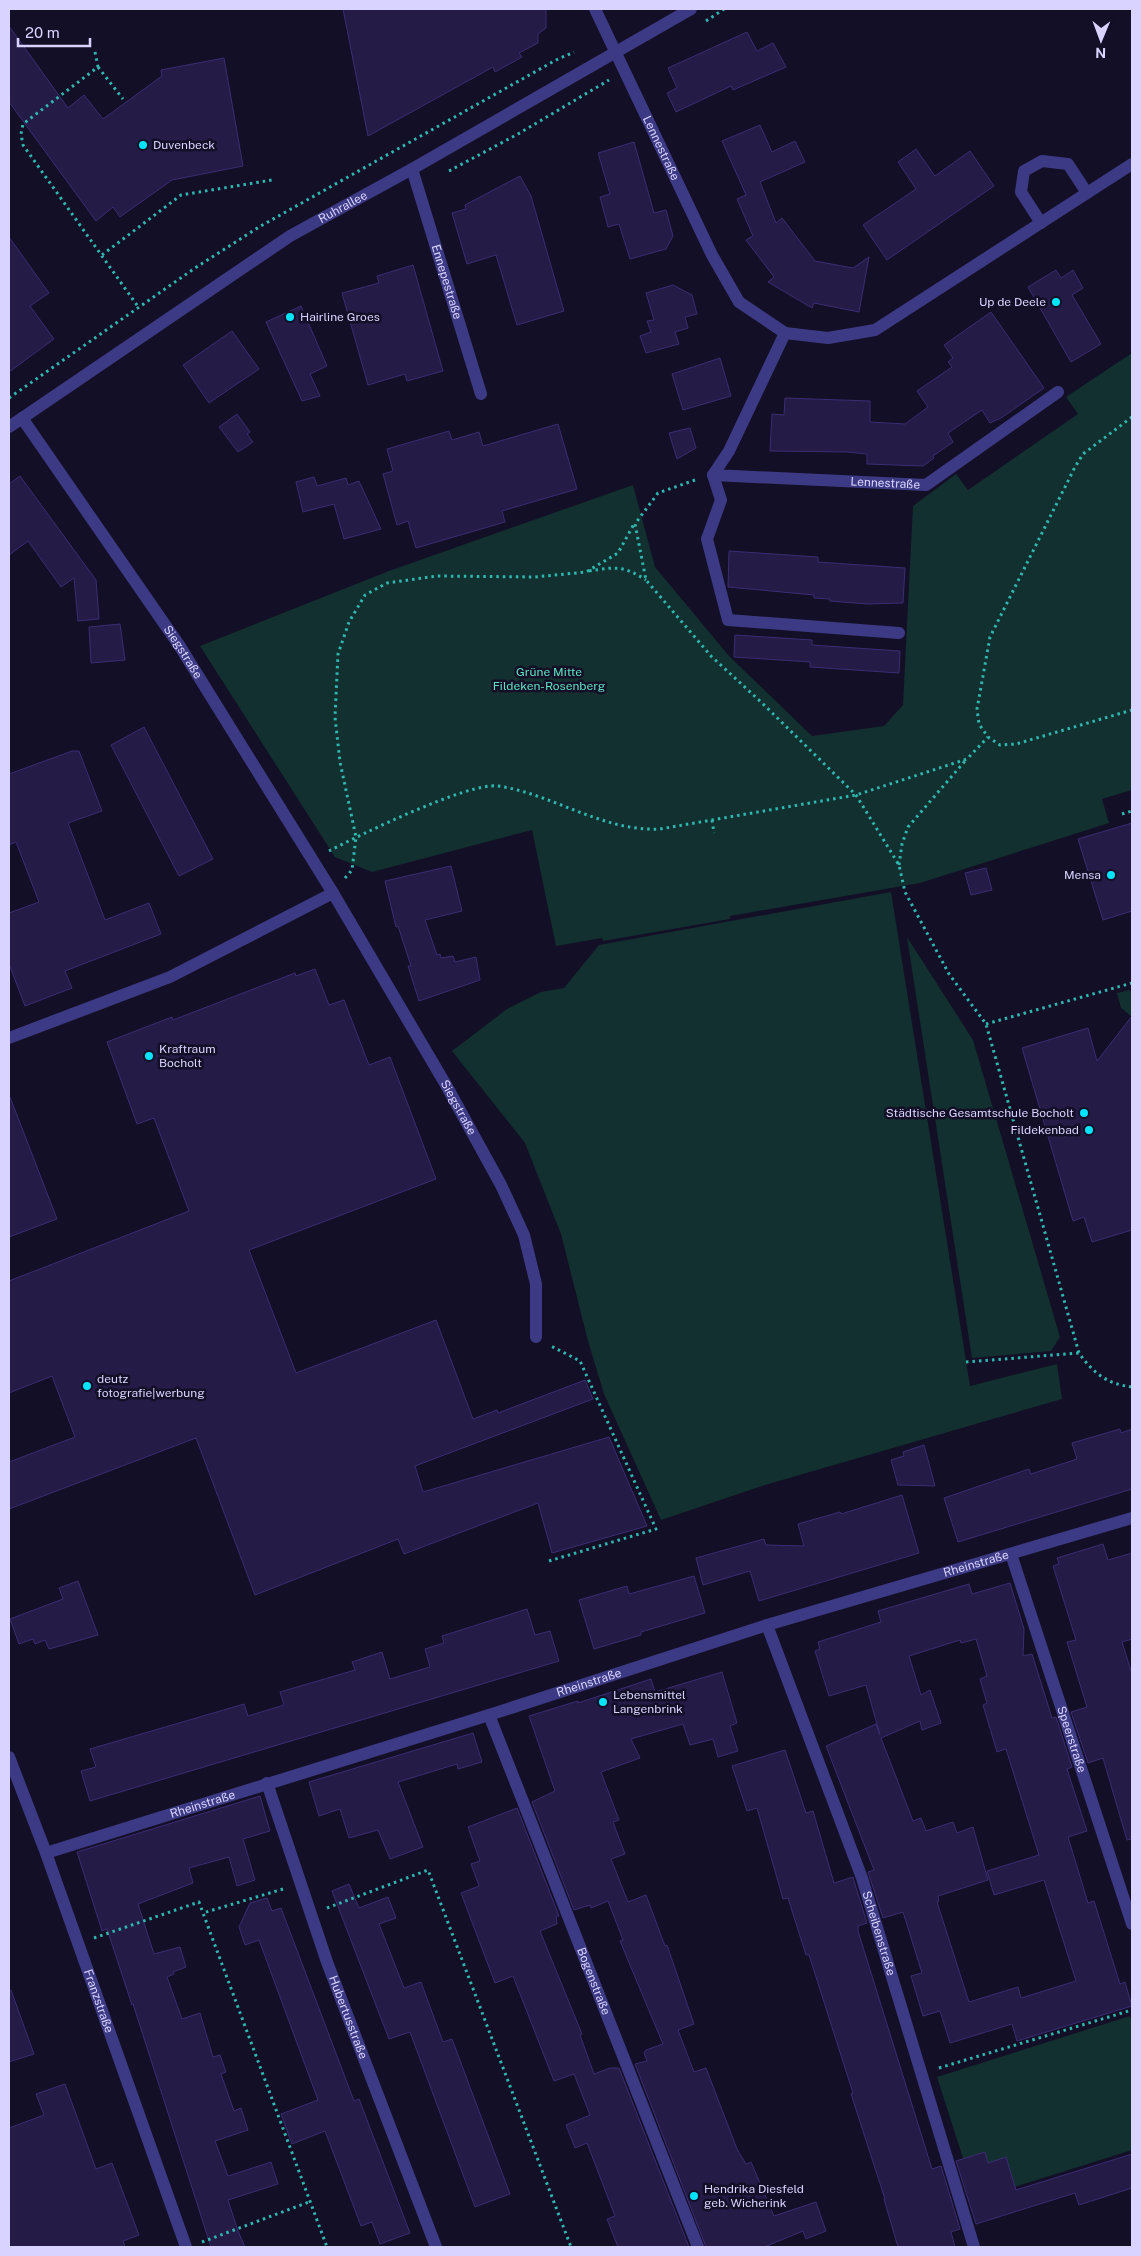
<svg xmlns="http://www.w3.org/2000/svg" width="1141" height="2256" font-family="'Public Sans',sans-serif">
<style>
.green{fill:#12302f}
.building{fill:#241b47;stroke:#3b2d73;fill-rule:evenodd}
.lines{fill:none;stroke-linecap:round;stroke-linejoin:round}
.path{stroke:#2fb8b0;stroke-width:3;stroke-dasharray:2.5 4;stroke-linecap:butt}
.minor{stroke:#3d3a85;stroke-width:12}
.poi-dot{fill:#00e5ff;stroke:#130f26;stroke-width:2}
.labels{text-anchor:middle;stroke-width:5;stroke-linejoin:round;paint-order:stroke}
.poi-label{font-size:12px;fill:#d9d4ff;stroke:#130f26;text-anchor:start}
.street-label{font-size:12px;fill:#d9d4ff;stroke:#130f26}
.park-label{font-size:12px;fill:#5fe0c0;stroke:#130f26}
</style>
<rect width="100%" height="100%" fill="#130f26"/>
<path class="green" d="M1132 353V790L1102 799 1109 823 920 883 730 916V919L603 941 602 938 556 946 532 830 372 872 335 857 200 646 389 571 633 485 655 567 729 656 812 736 884 726 903 705 913 506 956 474 968 490 1078 414 1066 397Z
M891 892 970 1386 1057 1364 1062 1399 765 1485 661 1520 604 1394 588 1341 561 1234 525 1143 452 1051 507 1009 541 992 564 988 599 945Z
M907 937 973 1040 1060 1337 1051 1351 972 1358Z
M1129 990 1132 993V1017L1121 1008 1117 993Z
M1130 2016 1132 2022V2150L976 2199 937 2077Z"/>
<path class="building" d="M343 9H546V28L538 34V43L519 53 522 57 495 72 493 67 368 136Z
M9 26 68 108 84 95 103 119 162 76 161 70 224 58 243 166 172 180 120 217 113 207 96 221 9 102Z
M747 32 757 51 773 43 786 67 733 90 731 86 676 112 667 93 677 88 668 68Z
M760 125 772 152 795 141 805 162 760 182 776 223 782 218 815 261 853 268 869 257 859 312 814 303 812 308 768 282 774 277 746 240 753 236 737 199 746 195 722 141Z
M634 142 654 213 666 210 673 236 666 249 630 259 619 224 608 227 600 197 610 194 598 153Z
M916 149 935 176 970 151 994 186 887 260 863 225 916 189 898 162Z
M520 176 531 196 564 311 517 325 496 255 467 264 452 213 466 209 465 205Z
M9 237 49 293 30 306 54 339 9 372Z
M413 265 443 371 407 381 405 374 368 385 342 293 379 283 377 276Z
M1056 270 1061 278 1073 270 1083 288 1072 295 1101 344 1071 362 1028 287Z
M673 285 692 295 697 314 685 317 688 328 675 332 679 344 646 353 640 336 651 332 647 321 654 320 646 293Z
M301 306 327 366 310 374 320 396 302 401 266 322Z
M991 312 1044 388 1001 418 990 423 982 410 948 433 953 442 933 456 934 458 923 466 867 464V454L847 452 770 451 772 414 784 415 785 398 870 401V422L905 424 928 407 917 391 952 367 948 362 953 358 944 345Z
M232 331 259 369 209 403 183 365Z
M720 358 731 396 683 410 672 374Z
M237 414 250 432 247 434 253 442 238 452 219 427Z
M558 424 577 489 502 511 505 522 416 548 408 521 397 525 383 474 393 471 387 449 449 431 452 440 479 432 483 446Z
M690 428 696 448 677 459 669 433Z
M20 476 96 580 99 619 78 621 74 578 61 587 28 541 9 555V484Z
M314 477 317 486 346 478 348 485 359 481 381 529 344 539 334 504 303 512 296 482Z
M729 551 818 557V562L905 568 903 603 868 604 830 601V599L814 598V595L728 587Z
M120 624 125 660 91 663 89 627Z
M735 635 812 640V645L900 651 899 673 810 667V662L734 657Z
M144 727 213 859 179 876 111 745Z
M72 751H79L102 811 68 823 105 920 149 903 161 934 65 971 72 988 25 1006 9 964V913L39 902 16 842 9 845V774Z
M1132 823V911L1103 920 1078 839Z
M451 866 462 911 425 920 437 955 440 954 441 958 453 956 455 962 476 957 480 980 419 1001 408 966H411L398 926 396 927 385 881Z
M986 868 992 890 971 895 965 873Z
M315 969 329 1005 344 1000 369 1065 390 1057 436 1179 249 1250 296 1373 436 1320 473 1419 497 1410 498 1413 585 1380 593 1399 415 1466 423 1492 609 1437 647 1526 552 1553 538 1503 404 1554 398 1539 255 1595 196 1438 9 1509V1462L75 1437 52 1376 9 1393V1281L189 1211 154 1118 137 1124 107 1042 172 1017 173 1020 295 973 296 976Z
M1132 1016V1230L1092 1242 1084 1217 1073 1221 1022 1048 1088 1028 1097 1061Z
M9 1097H10L57 1219 9 1237Z
M1120 1429 1121 1433 1132 1429V1489L958 1542 944 1498 1029 1469 1031 1474 1077 1459 1072 1443Z
M924 1445 935 1486 898 1485 891 1460 904 1456 903 1452Z
M902 1495 919 1553 759 1601 750 1571 703 1585 696 1558 764 1539 766 1545 804 1546 798 1524 840 1512 841 1514Z
M1103 1544 1108 1560 1132 1553V1639L1122 1642 1132 1674V1839L1127 1840 1103 1758 1088 1763 1071 1712 1087 1707 1067 1642 1076 1640 1053 1566 1059 1564 1057 1558Z
M694 1576 705 1613 641 1632V1635L594 1649 579 1600 627 1586 629 1594Z
M78 1581 98 1635 49 1649 45 1640 35 1644 33 1639 19 1644 10 1619 63 1599 59 1588Z
M1010 1583 1024 1629 1023 1656 1032 1654 1052 1718 1056 1717 1072 1767 1067 1769 1087 1831 1068 1837 1088 1903 1094 1901 1120 1984 1125 1982 1132 2006 1017 2041 1012 2024 950 2043 940 2011 923 2016 911 1976 922 1973 903 1912 883 1918 868 1872 874 1870 826 1746 876 1724 880 1735 866 1685 829 1696 815 1651 820 1649 818 1642 881 1622 878 1611 969 1584 972 1594ZM976 1639 987 1676 980 1679 987 1703 983 1705 997 1752 1006 1749 1039 1855 987 1871 994 1895 1044 1880 1076 1981 1021 1998 1018 1987 969 2002 937 1902 939 1901 938 1896 988 1880 973 1827 957 1833 953 1822 926 1831 921 1818 913 1821 881 1738 920 1721 922 1730 941 1723 930 1690 921 1695 909 1656 960 1640 961 1643Z
M527 1609 535 1635 550 1631 559 1661 90 1801 81 1771 96 1767 90 1749 244 1704 248 1716 284 1705 280 1692 355 1670 352 1662 382 1652 390 1679 430 1667 425 1649 444 1643 442 1636Z
M722 1672 737 1723 730 1726 738 1751 718 1757 713 1739 690 1745 683 1724 631 1739 640 1758 601 1772 619 1820 613 1822 625 1854 611 1859 628 1902 646 1895 665 1946 667 1945 694 2024 678 2030 694 2072 706 2068 737 2149 746 2164 751 2162 774 2216 816 2202 826 2231 806 2239 803 2231 764 2247H706L635 2064 647 2061 644 2053 646 2050 663 2044 620 1941 623 1940 608 1901 591 1908 590 1905 574 1910 532 1802 555 1791 529 1716 578 1701V1703L651 1679 655 1692Z
M473 1733 482 1762 458 1769 457 1764 398 1782 423 1847 390 1859 378 1830 349 1838 340 1809 319 1816 309 1782Z
M785 1750 806 1813 813 1811 834 1883 853 1877 854 1881 867 1923 858 1926V1931L932 2169 941 2166 960 2229 951 2232 955 2247H898L884 2199H885L851 2094 853 2093 809 1955H806L788 1898 783 1899 757 1808 747 1811 732 1766Z
M260 1796 270 1831 243 1839 255 1880 237 1886 229 1857 189 1868 193 1883 138 1904 154 1954 180 1947 186 1967 173 1972 174 1974 167 1977 182 2019 200 2013 213 2057 220 2055 226 2072 221 2074 234 2111 241 2108 248 2130 215 2141 228 2176 271 2162 278 2184 228 2200 238 2231 245 2247H211L133 2004 132 2005 107 1929 102 1931 77 1852Z
M517 1808 559 1916H556L557 1924 540 1931 582 2034 580 2035 594 2074 610 2068H619L689 2247H618L607 2219 615 2216 587 2143 575 2148 566 2125 590 2115 574 2074 554 2081 513 1976 495 1983 461 1893 479 1886 471 1864 480 1861 468 1827Z
M349 1884 359 1908 388 1897 396 1918 379 1924 404 1988 421 1982 443 2042 452 2039 510 2194 475 2207 410 2032 389 2039 332 1891Z
M267 1898 272 1911 281 1908 354 2101 359 2099 410 2233 380 2244 372 2222 361 2226 325 2131 292 2144 281 2114 318 2100 259 1940 245 1945 239 1927 250 1903Z
M11 1990 34 2054 9 2062V1991Z
M65 2084 96 2169 112 2163 139 2235 123 2241 125 2247H9V2128L44 2115 36 2094Z
M985 2152 988 2163 1006 2157 1016 2190 1132 2154V2188L1079 2205 1075 2193 976 2224 956 2161Z"/>
<g class="lines">
<path class="path" d="M706 21 724 9
M95 52 98 67 23 124 21 134 23 145 139 308
M98 67 123 99
M449 171 518 134 609 80
M102 255 181 195 272 180
M9 398 195 268 259 227 556 60 574 52
M1132 417 1083 454 1075 467 990 637 977 709 979 724 988 737 1000 745 1016 744 1132 710
M695 480 658 493 635 524 646 580 711 656 761 702 856 795 899 865 905 892 949 974 986 1024 1079 1353C1093 1373 1107 1384 1132 1387
M589 571C616 567 622 565 646 580
M1122 814 1132 811
M712 820 714 833
M329 851C360 835 468 782 498 786 553 794 603 832 660 829L856 795 967 759 988 737
M899 865 902 844 908 827 965 761
M345 878 352 870 356 837 340 762 335 717 338 654 349 622 365 595 387 583 437 576 535 577 586 572 618 553 634 524
M986 1024 1132 983
M966 1362 1079 1353
M549 1561 656 1529 580 1361 551 1346
M283 1889 203 1913 327 2247
M327 1908 428 1870 571 2247
M94 1938 199 1902 203 1913
M939 2068 1132 2010
M202 2242 309 2202"/>
<g class="minor">
<path id="s1" d="M595 9 712 255 739 302 785 333 729 451 713 475 926 485 1058 392"/>
<path id="s2" d="M412 169 481 394"/>
<path d="M1041 223 1021 192 1024 171 1042 161 1068 164 1087 193"/>
<path d="M785 333 828 338 875 330 1132 164"/>
<path id="s3" d="M22 418 179 645 333 893"/>
<path id="s4" d="M9 427 290 236 412 169 691 9"/>
<path d="M713 475 721 500 707 539 728 620 899 633"/>
<path id="s5" d="M9 1038 170 977 333 893 446 1085 501 1185 524 1235 536 1284V1337"/>
<path id="s6" d="M1011 1554 1132 1924"/>
<path id="s7" d="M767 1625 862 1878 974 2247"/>
<path id="s8" d="M489 1715 698 2247"/>
<path id="s9" d="M9 1757 46 1853 186 2247"/>
<path id="s10" d="M267 1783 327 1962 436 2247"/>
<path id="s11" d="M46 1853 489 1715 767 1625 1132 1518"/>
</g>
</g>
<g class="poi-dot">
<circle cx="143" cy="145" r="5"/>
<circle cx="1056" cy="302" r="5"/>
<circle cx="290" cy="317" r="5"/>
<circle cx="1111" cy="875" r="5"/>
<circle cx="149" cy="1056" r="5"/>
<circle cx="1084" cy="1113" r="5"/>
<circle cx="1089" cy="1130" r="5"/>
<circle cx="87" cy="1386" r="5"/>
<circle cx="603" cy="1702" r="5"/>
<circle cx="694" cy="2196" r="5"/>
</g>
<g class="labels">
<g class="poi-label">
<text x="153" y="149">Duvenbeck</text>
<text x="1046" y="306" text-anchor="end">Up de Deele</text>
<text x="300" y="321">Hairline Groes</text>
<text x="1101" y="879" text-anchor="end">Mensa</text>
<text x="159" y="1053">Kraftraum<tspan x="159" dy="14">Bocholt</tspan></text>
<text x="1074" y="1117" text-anchor="end">Städtische Gesamtschule Bocholt</text>
<text x="1079" y="1134" text-anchor="end">Fildekenbad</text>
<text x="97" y="1383">deutz<tspan x="97" dy="14">fotografie|werbung</tspan></text>
<text x="613" y="1699">Lebensmittel<tspan x="613" dy="14">Langenbrink</tspan></text>
<text x="704" y="2193">Hendrika Diesfeld<tspan x="704" dy="14">geb. Wicherink</tspan></text>
</g>
<g class="street-label">
<text dy="4" stroke="none"><textPath href="#s1" startOffset="154">Lennestraße</textPath></text>
<text dy="4" stroke="none"><textPath href="#s4" startOffset="400">Ruhrallee</textPath></text>
<text dy="4" stroke="none"><textPath href="#s2" startOffset="118">Ennepestraße</textPath></text>
<text dy="4" stroke="none"><textPath href="#s1" startOffset="714">Lennestraße</textPath></text>
<text dy="4" stroke="none"><textPath href="#s3" startOffset="284">Siegstraße</textPath></text>
<text dy="4" stroke="none"><textPath href="#s5" startOffset="604">Siegstraße</textPath></text>
<text dy="4" stroke="none"><textPath href="#s11" startOffset="974">Rheinstraße</textPath></text>
<text dy="4" stroke="none"><textPath href="#s11" startOffset="569">Rheinstraße</textPath></text>
<text dy="4" stroke="none"><textPath href="#s6" startOffset="195">Speerstraße</textPath></text>
<text dy="4" stroke="none"><textPath href="#s11" startOffset="164">Rheinstraße</textPath></text>
<text dy="4" stroke="none"><textPath href="#s7" startOffset="328">Scheibenstraße</textPath></text>
<text dy="4" stroke="none"><textPath href="#s8" startOffset="286">Bogenstraße</textPath></text>
<text dy="4" stroke="none"><textPath href="#s9" startOffset="260">Franzstraße</textPath></text>
<text dy="4" stroke="none"><textPath href="#s10" startOffset="248">Hubertusstraße</textPath></text>
</g>
<g class="park-label">
<text x="549" y="676">Grüne Mitte<tspan x="549" dy="14">Fildeken-Rosenberg</tspan></text>
</g>
</g>
<rect width="1141" height="2256" fill="none" stroke="#d9d4ff" stroke-width="20"/>
<g transform="translate(1101 40) rotate(181)" stroke="#130f26" stroke-width="4" paint-order="stroke">
<path d="M0-4L9 19L0 12L-9 19Z" fill="#d9d4ff"/>
<text y="-8" font-size="14" font-weight="bold" text-anchor="middle" fill="#d9d4ff">N</text>
</g>
<path d="M18 38v8h72v-8" fill="none" stroke="#d9d4ff" stroke-width="2.5"/>
<text x="25" y="38" font-size="15" fill="#d9d4ff" stroke="#130f26" stroke-width="4" paint-order="stroke">20 m</text>
</svg>
